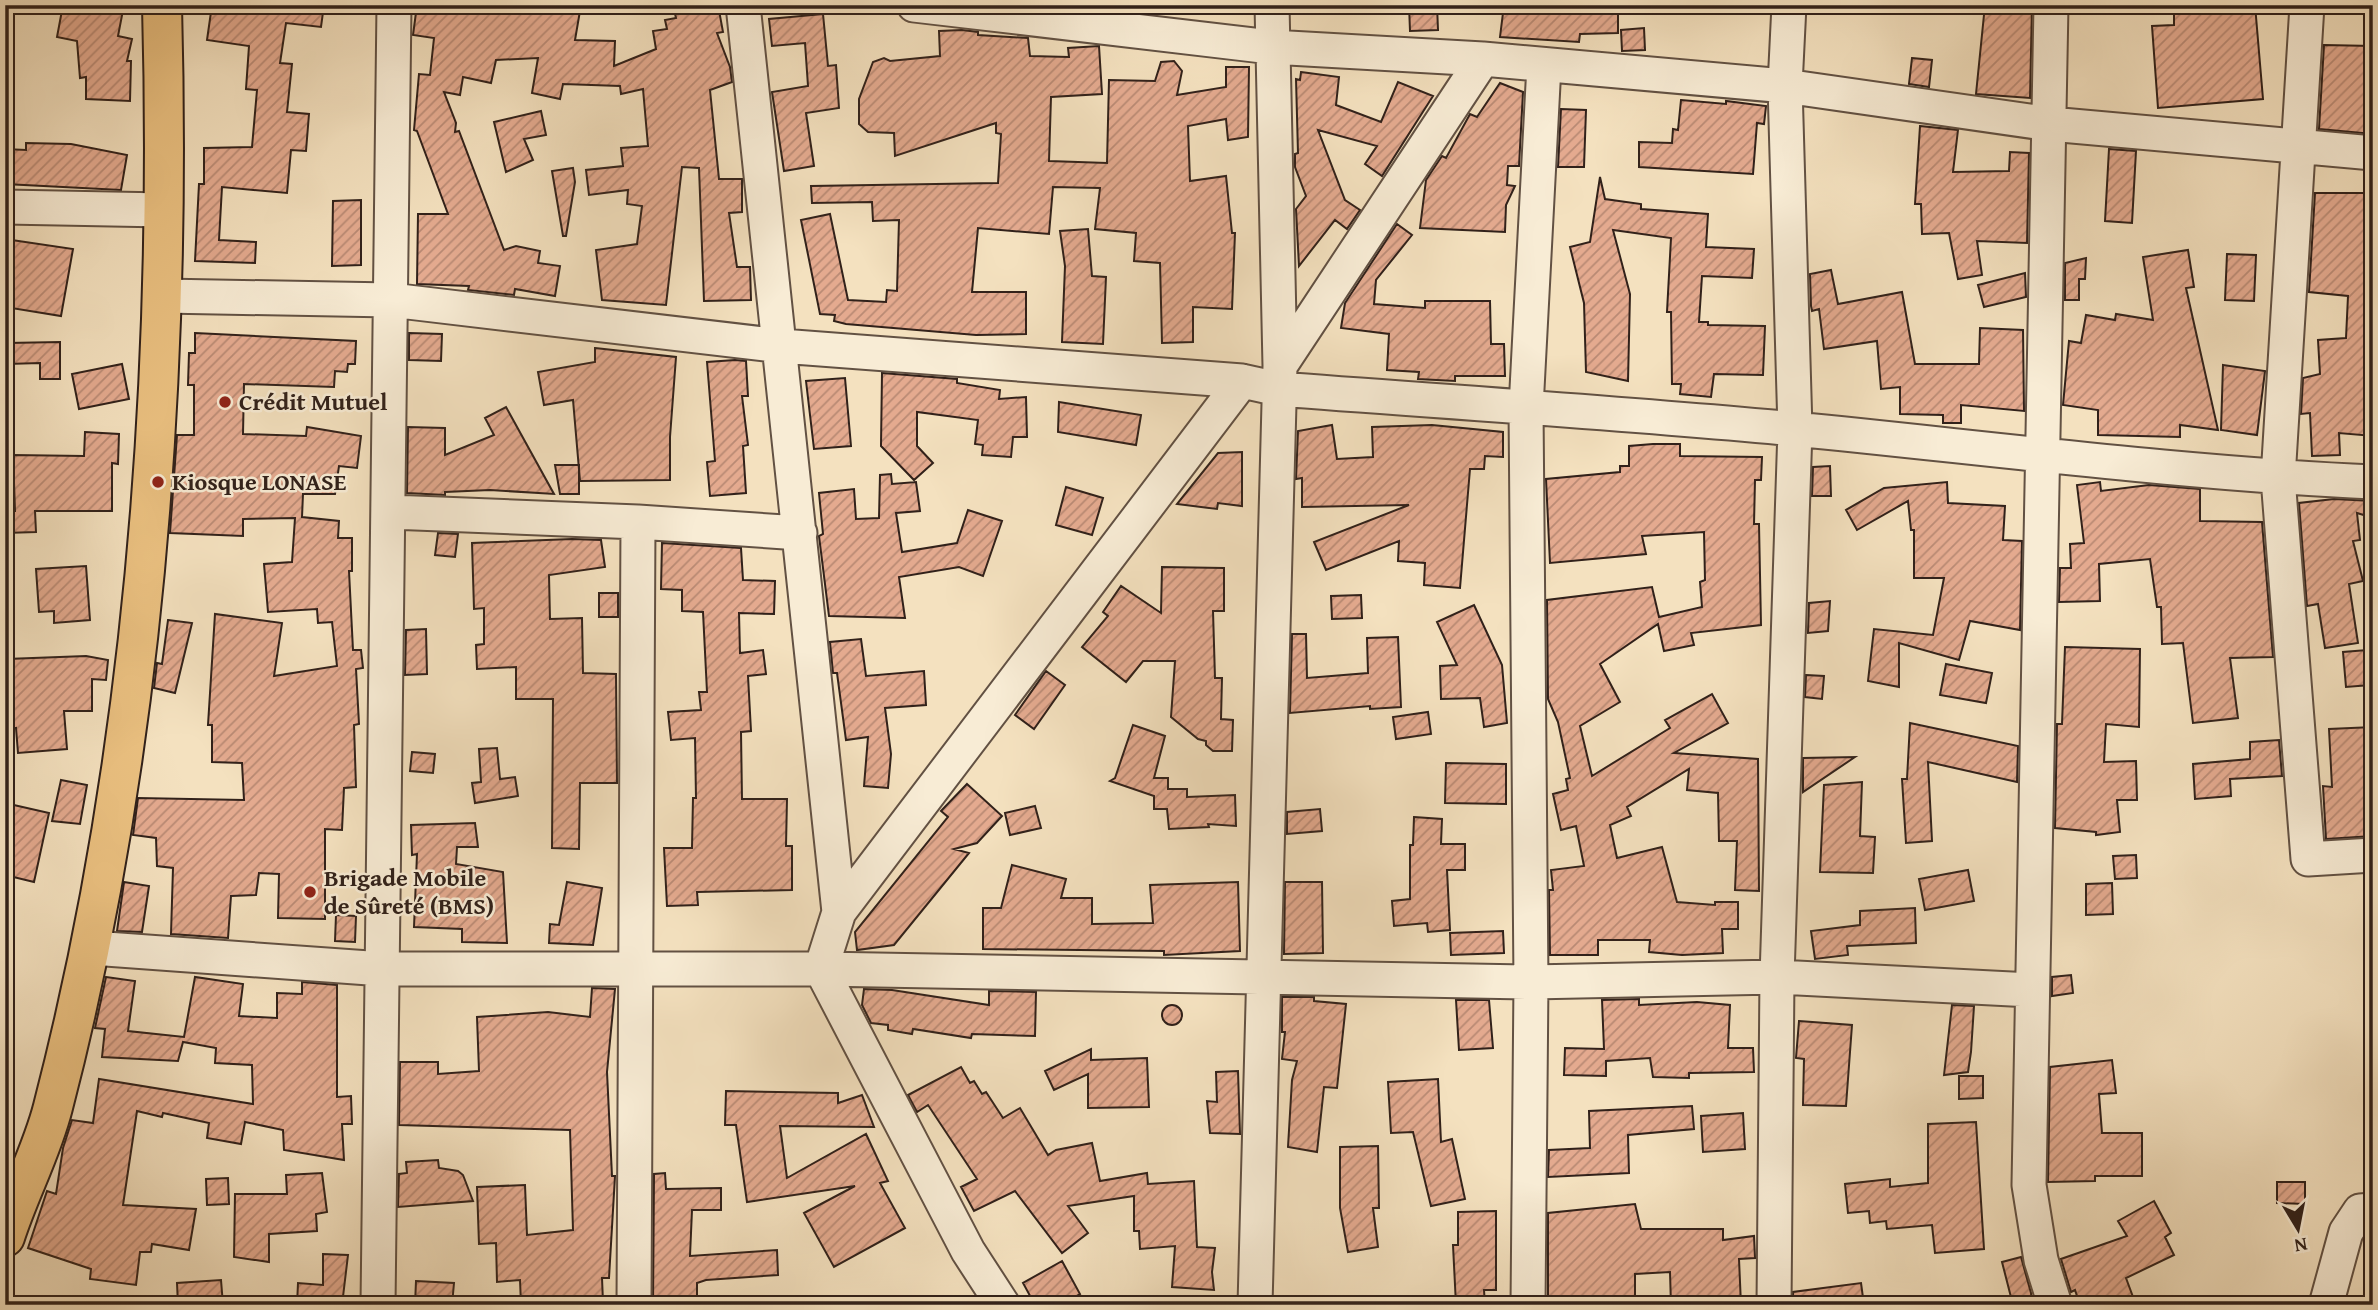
<svg xmlns="http://www.w3.org/2000/svg" width="2378" height="1310" font-family="'Gentium Book Plus',serif">
<style>
.building{fill:url(#building-hatch);stroke:#31211a;stroke-width:2}
.lines{fill:none;stroke-linecap:round;stroke-linejoin:round}
.minor-casing{stroke:#625143;stroke-width:37}
.major-casing{stroke:#31211a;stroke-width:42}
.minor{stroke:#f8ecd5;stroke-width:33}
.major{stroke:#eac080;stroke-width:38}
.poi-dot{fill:#8f2418;stroke:#f8ecd5;stroke-width:2.5}
.labels{text-anchor:middle;stroke-width:5;stroke-linejoin:round;paint-order:stroke}
.poi-label{font-size:24px;font-weight:bold;fill:#31211a;stroke:#f8ecd5;text-anchor:start}
</style>
<defs>
<pattern id="building-hatch" width="6" height="6" patternUnits="userSpaceOnUse" patternTransform="scale(1.75)"><rect width="6" height="6" fill="#e4aa8f"/><path d="M-1 1l2-2M0 6l6-6M5 7l2-2" fill="none" stroke="#b98a74"/></pattern>
</defs>
<rect width="100%" height="100%" fill="#f4e1bf"/>
<filter id="stains"><feTurbulence type="fractalNoise" baseFrequency=".00286" numOctaves="4"/><feColorMatrix values="0 0 0 0 .2 0 0 0 0 .09 0 0 0 0 .02 0 0 0 .5 -.17"/></filter>
<radialGradient id="worn" r=".72"><stop offset=".6" stop-color="#630" stop-opacity="0"/><stop offset="1" stop-color="#630" stop-opacity=".3"/></radialGradient>
<path class="building" d="M63 5H124L118 36 132 39 127 61H131L130 101 86 99V77L80 78 77 41 57 37Z
M212 5H324L321 27 286 23 280 63 292 64 287 112 309 114 306 151 291 150 287 193 222 187 219 240 256 242 255 263 195 261 199 184H204V148L252 147 257 90 246 89 249 46 207 40Z
M417 5H581L575 40 615 41 614 66 656 49 653 31 667 29 665 20 676 18 673 5H718L723 32 717 33 730 67 732 82 710 90 719 179H742V212L729 213 737 267H750L751 300 704 301 699 168 682 167 666 305 602 300 596 250 637 244 642 206 627 204 628 190 589 195 586 170 623 166 621 148 648 146 643 89 621 94 620 86 563 84 560 99 532 93 538 58 496 60 491 83 463 77 460 95 444 92 456 123 455 132 459 131 504 250 516 246 540 251 538 263 560 266 555 296 515 289 514 295 468 290 469 286 417 284 418 214H448L417 131 414 130 419 74 430 75 434 38 413 35Z
M1409 5H1437L1438 30 1410 31Z
M1504 5H1618V33L1580 34 1579 42 1500 37Z
M1985 5H2032L2030 98 1976 94Z
M2174 5H2255L2263 99 2158 108 2152 26 2174 25Z
M823 14 828 66 836 65 839 108 806 113 814 166 784 171 772 92 808 86 805 43 772 46 769 19Z
M1644 28 1645 50 1622 51 1621 30Z
M962 30 978 32V35L1028 38 1030 56 1069 57 1068 48 1099 46 1102 94 1051 97 1049 161 1107 163 1109 80 1155 81 1161 62 1174 61 1182 71 1177 95 1226 87V67H1249L1248 137 1228 140 1226 119 1188 126 1190 181 1226 176 1232 233H1235L1232 309 1193 307V342L1162 343 1160 263 1134 261 1136 233 1095 229 1100 188 1053 187 1049 234 978 228 972 292H1026V334L976 335 846 324 834 321 835 315 820 314 801 220 830 214 848 300 886 302 887 290 897 291 899 220 873 221 872 202 812 203 811 186 998 183 1001 134 996 133V123L895 156 894 133 868 132 859 124V99L873 62 884 58 890 61 940 56 939 31Z
M2324 45 2373 46V134L2319 129Z
M1912 58 1932 60 1929 87 1909 84Z
M1301 72 1339 77 1336 105 1381 122 1398 82 1433 96 1382 176 1365 164 1377 146 1318 130 1345 200 1360 210 1347 229 1335 220 1299 266 1296 209 1306 196 1295 167V154L1298 153 1296 79 1300 80Z
M1500 83 1523 92 1519 166H1508L1507 185 1515 186 1506 205 1505 232 1420 228 1426 180 1442 156 1446 158 1470 114 1477 117Z
M1681 100 1726 104V101L1766 106 1764 124 1757 123 1753 174 1639 167V142L1672 143 1673 129 1678 130Z
M1561 109 1586 110 1584 167H1558Z
M541 111 546 135 524 139 533 160 506 172 494 122Z
M1920 126 1958 130 1953 172 2009 171 2010 152 2029 153 2027 243 1977 241 1982 275 1958 279 1949 233 1922 234 1921 204H1915Z
M26 143 71 144 127 155 121 190 5 184V149L26 150Z
M2109 149 2136 151 2132 223 2105 221Z
M573 168 575 182 566 236H563L552 171Z
M1600 177 1605 199 1641 204V209L1708 214 1706 247 1754 249 1752 278 1702 276 1699 322H1708V325L1765 326 1763 375 1714 374 1711 397 1680 394 1681 384H1672L1671 312H1667L1671 238 1613 230 1630 294 1628 381 1586 372 1584 303 1570 247 1590 242Z
M2315 193H2373V436L2339 433 2340 455 2312 456 2310 413 2301 414 2303 378 2320 374 2318 340 2346 338 2348 296 2309 292Z
M361 200V265L332 266 333 201Z
M1397 224 1412 235 1376 280 1374 304 1425 308V301H1490L1491 344H1504L1505 376H1455V381L1418 379 1419 372 1387 370 1389 334 1341 328 1345 303Z
M1088 229 1092 276 1106 277 1103 344 1062 342 1065 266 1060 231Z
M5 239 73 249 61 316 5 307Z
M2188 250 2194 287 2186 288 2218 430 2180 425V437L2098 435V410L2063 405 2069 341 2081 343 2086 315 2115 320 2116 314 2153 320 2143 257Z
M2227 254 2256 255 2254 301 2225 300Z
M2086 258 2085 279H2079V300H2065V263Z
M1831 270 1838 304 1902 292 1915 364H1979L1980 328 2023 330 2024 411 1961 405V423H1943V415L1900 414V387L1881 389 1877 341 1824 349 1819 309 1812 311 1811 306 1810 274Z
M2025 273 2026 297 1984 307 1978 285Z
M195 333 356 341 355 364H348L347 372 335 371 334 387 244 384 243 434 306 436 307 427 361 436 357 468 339 466 335 494H303L302 517 339 521 338 538H352V571H349L353 650H361L363 668 356 669 359 724 354 725 356 787 344 788 342 830 325 829V919L278 918 279 874 259 873 256 895 231 896 228 938 171 934 173 868 157 866 156 838 133 835 138 798 244 800 242 763 212 762V725H208L215 614 282 623 274 676 337 666 332 622 318 623 317 609 268 612 264 564 292 562 295 518 243 519V536L170 533 177 435H194V385H188L189 353H195Z
M409 333 442 334 441 361 409 360Z
M60 342V379H40V363L7 364V343Z
M595 348 676 357 670 437V480L580 481 573 400 544 405 538 372 595 362Z
M735 360 746 361 748 396H742L748 445 743 446 746 493 710 496 707 462 715 461 707 362Z
M122 364 129 399 79 409 72 374Z
M2223 365 2265 371 2257 435 2221 430Z
M882 373 957 379V383L1000 390 999 399 1026 397 1027 437H1013L1011 457 982 455 983 445 975 444 978 420 917 412V446L933 463 914 480 881 446Z
M845 378 851 446 814 449 806 381Z
M1059 402 1141 415 1136 445 1058 432Z
M506 407 554 494 490 490 445 492V495L407 493 408 427 445 428V455L494 435 485 418Z
M1332 425 1337 459 1373 457 1372 427 1432 425 1503 432V457L1485 456 1484 469H1470L1460 588 1424 585 1425 563 1398 561 1399 541 1326 570 1314 542 1409 505 1302 507V478L1296 479 1298 431Z
M85 432 119 434 118 464 112 463V511H35L36 532 5 533V511H15L13 455 84 456Z
M1653 444H1680V456L1762 457 1761 480H1755L1754 524H1759L1761 625 1691 633 1694 645 1664 651 1658 624 1600 664 1620 702 1580 726 1592 776 1670 728 1665 720 1712 694 1728 723 1674 753 1758 759 1759 891 1735 890 1737 841H1719L1718 793 1687 790 1689 769 1627 807 1631 816 1610 825 1617 858 1662 847 1677 902 1715 905V902H1738V929H1722L1723 953 1682 955 1649 952 1650 940H1598V955H1550L1549 890H1553L1551 870 1584 866 1576 826 1561 830 1553 794 1568 790 1566 779 1570 778 1558 722 1548 699 1547 600 1652 587 1659 617 1702 607 1700 582 1705 580 1704 532 1642 536 1646 554 1550 563 1546 479 1620 472V466H1629V446Z
M1242 452V506L1218 503 1217 509 1177 504 1218 453Z
M555 465H579V494H560Z
M1830 466 1831 496H1812L1813 467Z
M891 474 892 484 916 482 920 511 896 513 902 552 957 543 968 510 1002 521 983 576 959 567 899 577 905 618 829 616 819 536 823 534 819 493 854 489 856 519 879 518 880 475Z
M1947 482 1948 503 2005 506 2003 540 2022 541 2020 630 1970 621 1959 660 1899 643V687L1868 681 1874 629 1933 635 1944 578H1914V530H1911L1908 501 1857 530 1846 510 1884 488Z
M2100 482 2101 491 2149 485 2200 489V521L2262 522 2273 657 2230 658 2238 718 2193 723 2183 643 2162 644 2161 607H2157L2150 559 2099 564 2100 601 2059 602 2060 568H2071L2070 544 2084 543 2077 485Z
M1066 487 1103 498 1092 535 1056 525Z
M2334 499 2373 501V518L2357 513 2360 540 2353 541 2363 581 2349 584 2358 643 2325 648 2318 604 2307 606 2299 503Z
M438 533 458 534 455 557 435 555Z
M572 539 601 540 605 567 549 575 550 619 582 618 583 673 616 674 617 783H580L579 849 552 848 553 699H516V667L477 669 476 645 484 644V608L474 609 472 543Z
M662 543 741 548 743 580 775 581 774 614 739 613 740 653 763 650 766 674 748 676 751 731 741 732 742 799H787L786 846H792V890L697 892 698 905 667 906 664 848H692L693 798H696L695 738 671 740 668 712 701 710 699 692H707L703 612 682 611V590L661 589Z
M86 566 90 620 54 623V611L39 612 36 569Z
M1162 567 1224 568V611H1213L1215 678H1222L1221 719 1233 720 1232 751H1213L1206 745V741L1198 739 1171 717 1175 661H1143L1126 682 1082 647 1108 616 1103 612 1121 586 1161 613Z
M599 593H618V617H599Z
M1361 595 1362 618 1332 619 1331 596Z
M1830 601 1828 631 1808 633 1809 603Z
M1474 605 1502 665 1507 723 1484 727 1480 698 1441 699 1440 666 1457 665 1437 622Z
M168 620 192 623 175 693 154 688 157 663 162 664Z
M426 629 427 674 405 675 406 630Z
M1292 634H1306L1307 678 1368 673 1367 638 1398 637 1401 707 1370 709V706L1290 713Z
M861 639 866 676 924 671 926 705 885 708 891 754 888 788 864 786 868 737 846 740 837 673H833L830 642Z
M2065 647 2140 649 2139 727 2106 724 2104 762 2136 761 2137 800H2117L2120 832 2096 835V832L2055 828 2057 724H2062Z
M2367 650 2370 685 2346 687 2343 652Z
M86 656 108 660 106 680 92 679V711H64L67 749 18 753 16 728 9 729 7 659Z
M1946 664 1992 673 1986 703 1940 695Z
M1046 671 1065 685 1034 729 1015 715Z
M1806 675 1824 676 1822 699 1805 697Z
M1428 712 1431 734 1396 739 1393 717Z
M1910 723 2018 746 2017 782 1928 762 1932 841 1906 843 1902 779H1907Z
M1133 725 1165 736 1154 778H1168V789H1187V797L1235 795 1236 826 1208 824 1209 827 1169 829 1167 809H1154V796L1110 781 1115 778Z
M2373 727V836L2326 839 2323 786 2332 787 2329 729Z
M2279 740 2282 776 2230 779 2231 796 2195 799 2193 764 2250 759V742Z
M497 748 500 779 515 777 518 796 475 803 472 783 481 782 479 749Z
M412 752 435 754 433 773 410 771Z
M1855 757 1803 792V758Z
M1446 763 1506 764V804L1445 803Z
M61 780 87 785 80 824 52 821Z
M1862 782 1860 836 1875 837 1873 873 1820 872 1824 785Z
M967 784 1002 816 977 843 954 849 969 853 894 945 857 950 855 932 948 817 941 811Z
M5 803 49 813 34 882 5 875Z
M1035 806 1041 828 1010 835 1005 813Z
M1320 809 1322 831 1287 834V812Z
M1414 817 1442 819 1441 844H1465V870H1447L1450 930 1428 932 1427 923 1394 926 1392 901 1410 899V845H1413Z
M475 823 478 847H457L456 864 503 872 507 943 462 942V929L414 927 417 854 412 855 411 825Z
M2136 855 2137 878 2115 879 2113 856Z
M1012 865 1066 879 1061 898H1092V924L1153 923 1150 885 1238 882 1240 951 1164 955V951L983 949V908H1001Z
M1968 870 1974 901 1925 910 1919 879Z
M124 882 149 886 142 932 117 931Z
M567 882 602 888 593 945 549 943 550 924 559 925Z
M1285 882H1322L1323 953 1284 954Z
M2112 883 2113 914 2086 915V884Z
M1915 908 1916 943 1847 946 1848 955 1815 959 1811 931 1860 925V911Z
M336 915 356 916 355 942 335 941Z
M1503 931 1504 953 1451 955 1450 933Z
M2071 975 2073 993 2052 996V977Z
M106 977 135 981 128 1031 184 1037 195 977 243 984 239 1016 277 1018V993L302 994V982L337 985V1097L351 1096 352 1124H342L344 1160 284 1150 283 1130 245 1122 241 1144 207 1138 209 1123 163 1113 162 1117 137 1111 123 1205 196 1209 189 1250 152 1244 151 1252H140L136 1285 90 1279 91 1269 28 1248 47 1191 56 1194 63 1148 72 1120 93 1123 99 1079 253 1104 252 1065 215 1063 216 1048 183 1042 178 1061 102 1057 105 1029 95 1028Z
M592 988 615 989 607 1072 612 1176H615L609 1278H602L603 1302 521 1304 520 1280 497 1282 496 1243 479 1244 477 1187 525 1185 527 1235 573 1230 570 1130 399 1125 400 1062H438V1074L479 1071 477 1017 548 1012 590 1017Z
M864 989 892 990 989 1005V991L1036 992 1035 1036 972 1034 971 1038 913 1029 912 1034 888 1030V1025L871 1023 862 1005Z
M1282 997H1314V1001L1346 1004 1337 1088 1324 1087 1317 1152 1288 1147 1292 1080 1297 1061 1282 1059 1285 1032H1282Z
M1639 999V1005L1697 1002 1730 1005 1728 1048H1753L1754 1072 1689 1073V1078L1653 1077 1650 1058 1606 1061V1076L1564 1075 1565 1048 1604 1049 1602 1000Z
M1456 1000H1489L1493 1048 1459 1050Z
M1952 1005 1974 1006 1971 1052 1968 1072 1944 1075Z
M1162 1015a10 10 0 1 1 20 0a10 10 0 1 1-20 0Z
M1799 1021 1852 1025 1846 1106 1803 1105 1804 1059 1796 1058Z
M1091 1049V1060L1147 1058 1149 1107 1088 1108V1074L1054 1090 1045 1071Z
M2112 1060 2116 1093 2099 1094 2102 1133H2142V1176H2095V1181L2048 1182 2050 1067Z
M961 1067 970 1083 974 1081 982 1094 986 1092 1003 1118 1020 1108 1048 1155 1056 1150 1092 1143 1100 1181 1147 1173 1148 1184 1194 1181 1197 1247 1215 1248 1212 1272 1214 1290 1172 1287 1175 1246 1140 1249 1139 1231H1134V1196L1068 1206 1088 1233 1062 1253 1015 1191 974 1211 961 1187 977 1179 928 1105 917 1112 908 1095Z
M1238 1071 1240 1134 1210 1133 1207 1101 1217 1102 1216 1072Z
M1959 1076H1983V1098L1959 1099Z
M1438 1079 1441 1142 1452 1139 1465 1199 1431 1206 1413 1132 1391 1133 1388 1082Z
M726 1091 838 1093V1103L862 1095 874 1127 780 1126 787 1178 866 1134 888 1181 880 1183 905 1228 834 1267 804 1213 855 1186 747 1202 736 1125H725Z
M1692 1106 1694 1129 1628 1135 1629 1173 1548 1177 1549 1150 1590 1148 1589 1111Z
M1743 1113 1745 1149 1703 1152 1701 1116Z
M1976 1122 1984 1249 1935 1253 1932 1225 1887 1229 1886 1221 1870 1223 1869 1211 1848 1213 1845 1184 1890 1179V1187L1928 1183V1124Z
M1378 1146 1379 1208H1373L1378 1247 1348 1252 1340 1208V1147Z
M438 1160 439 1168 458 1171 463 1175 473 1201 398 1207 399 1174 407 1173 406 1162Z
M322 1173 327 1212 316 1214 317 1231 269 1234V1262L234 1257 235 1194H287L286 1175Z
M665 1173 666 1189 721 1188V1210H692L690 1256 777 1250 778 1275 706 1280 697 1283V1305H653L654 1174Z
M228 1178 229 1204 207 1205 206 1179Z
M2277 1182H2305V1204L2277 1203Z
M2154 1201 2171 1233 2165 1237 2174 1255 2126 1278 2136 1305H2080L2075 1290 2071 1292 2061 1259 2127 1236 2118 1221Z
M1635 1204 1641 1229H1723V1240L1754 1236 1755 1258 1739 1259 1741 1305H1671L1670 1272 1635 1274V1305H1548V1213Z
M1496 1211V1290H1484L1485 1305H1456L1453 1245H1458V1212Z
M323 1254 348 1255 342 1305H297L298 1283 323 1285Z
M2021 1257 2031 1293 2032 1305H2013L2002 1262Z
M1062 1261 1080 1294 1061 1305H1035L1023 1283Z
M221 1280 223 1305H178L177 1283Z
M416 1281 454 1283 452 1305H415Z
M1861 1283 1864 1305H1793V1292Z"/>
<g class="lines">
<g class="minor-casing">
<path id="minor" d="M743 5 839 912 821 969 968 1251 1003 1305
M914 5 1271 47 1483 59 1785 86 2050 124 2373 153
M2051 5 2029 1185 2041 1260 2055 1305
M2307 5 2278 478 2308 859 2373 855
M5 207 165 210
M163 296 391 300 781 346 1242 381 1278 389C1450 402 1623 413 1795 429 1988 448 2179 473 2373 482
M1280 366 1483 59
M390 512 638 522 800 533
M839 912 1242 381
M92 948 383 969H821L1531 982 1777 977 2031 990
M378 1305 394 5
M634 1305 638 522
M1255 1305 1280 366 1272 5
M1528 1305 1531 982 1526 408 1544 65
M1774 1305 1777 977 1795 429 1785 86 1789 5
M2326 1305 2346 1232 2360 1211 2373 1210"/>
</g>
<g class="major-casing">
<path id="major" d="M5 1237C19 1193 42 1151 53 1107 146 749 172 374 162 5"/>
</g>
<use href="#minor" class="minor"/>
<use href="#major" class="major"/>
</g>
<g class="poi-dot">
<circle cx="225" cy="402" r="7"/>
<circle cx="158" cy="482" r="7"/>
<circle cx="310" cy="892" r="7"/>
</g>
<g class="labels">
<g class="poi-label">
<text x="239" y="410">Crédit Mutuel</text>
<text x="172" y="490">Kiosque LONASE</text>
<text x="324" y="886">Brigade Mobile<tspan x="324" dy="28">de Sûreté (BMS)</tspan></text>
</g>
</g>
<rect width="2378" height="1310" fill="none" stroke="#f4e1bf" stroke-width="28"/>
<rect x="7" y="7" width="2364" height="1296" fill="none" stroke="#31211a" stroke-width="3.5"/>
<rect x="14" y="14" width="2350" height="1282" fill="none" stroke="#31211a" stroke-width="2"/>
<g transform="translate(2298 1229) rotate(170)" stroke="#f8ecd5" stroke-width="5" paint-order="stroke">
<path d="M0-5L12 26L0 18L-12 26Z" fill="#31211a"/>
<text y="-10" font-size="19" font-weight="bold" text-anchor="middle" fill="#31211a">N</text>
</g>
<rect width="100%" height="100%" filter="url(#stains)"/>
<rect width="100%" height="100%" fill="url(#worn)"/>
</svg>
